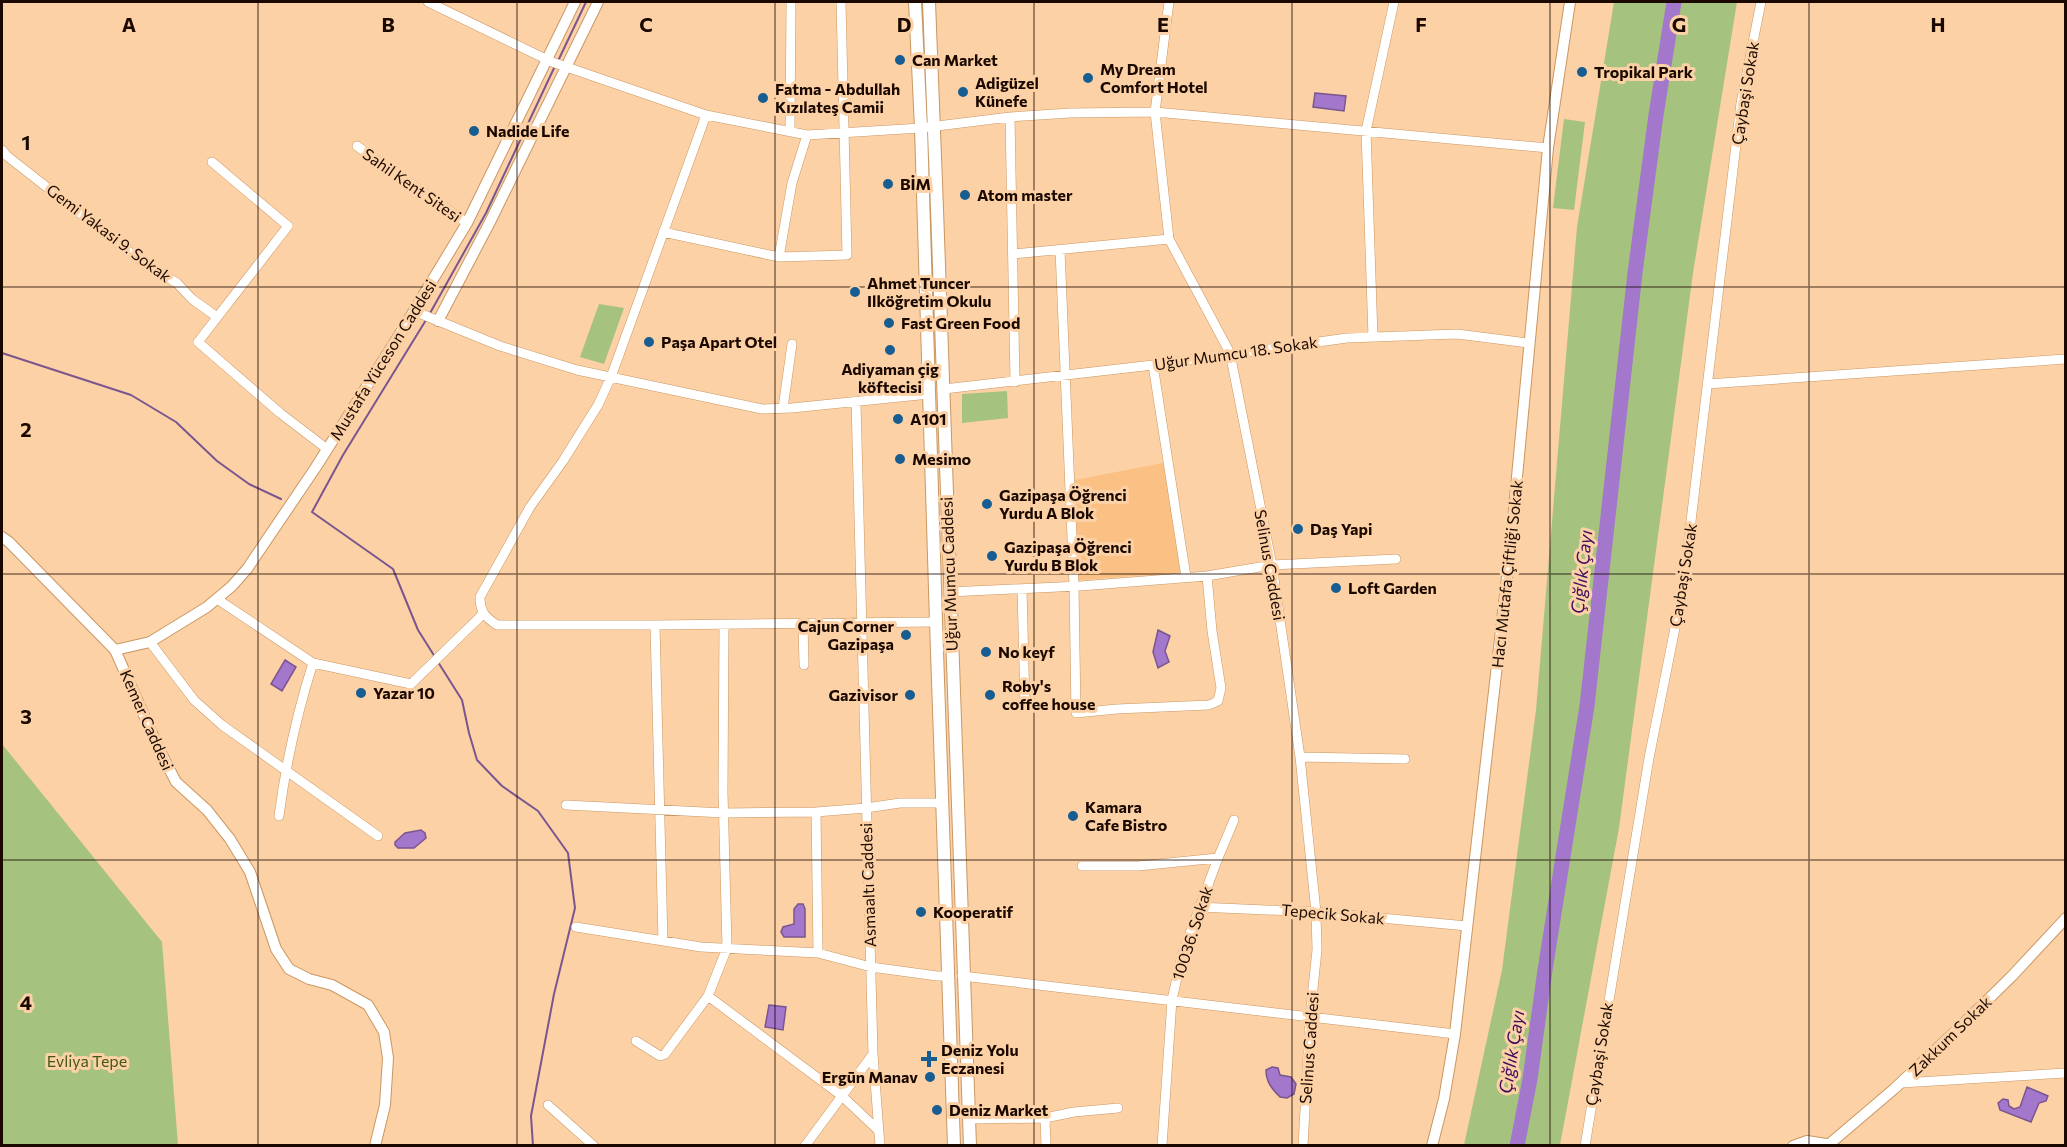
<svg xmlns="http://www.w3.org/2000/svg" width="2067" height="1147" font-family="Commissioner,sans-serif">
<style>
.built{fill:#fbc083}
.green{fill:#a6c27f}
.water{fill:#a277cc;stroke:#7a568f;stroke-width:1.5}
.lines{fill:none;stroke-linecap:round;stroke-linejoin:round}
.stream{stroke:#7a568f;stroke-width:2}
.river{stroke:#a277cc;stroke-width:15}
.minor-casing{stroke:#ca9762;stroke-width:10}
.tertiary-casing{stroke:#ca9762;stroke-width:12}
.secondary-casing{stroke:#ca9762;stroke-width:14}
.minor{stroke:#fff;stroke-width:9}
.tertiary{stroke:#fff;stroke-width:10}
.secondary{stroke:#fff;stroke-width:12}
.grid{fill:none;stroke:#1b0900;stroke-width:1.5;stroke-opacity:0.55}
.poi-dot{fill:#175d91;stroke:#fcd1a6;stroke-width:2}
.labels{text-anchor:middle;stroke-width:6;stroke-linejoin:round;paint-order:stroke}
.poi-label{font-size:16px;font-weight:bold;fill:#1b0900;stroke:#fcd1a6;text-anchor:start}
.street-label{font-size:16px;fill:#1b0900;stroke:#fcd1a6}
.park-label{font-size:16px;fill:#415713;stroke:#fcd1a6}
.water-label{font-size:18px;font-style:italic;fill:#3c0e5b;stroke:#fcd1a6}
.grid-label{font-size:20px;text-anchor:middle;font-weight:bold;fill:#1b0900;stroke:#fcd1a6;stroke-width:6;stroke-linejoin:round;paint-order:stroke}
</style>
<rect width="100%" height="100%" fill="#fcd1a6"/>
<path class="built" d="M1168 462 1186 572 1079 580 1075 480Z"/>
<path class="green" d="M1614 2H1737L1693 273 1619 828 1560 1145H1464L1502 970 1536 710 1577 227Z
M1564 119 1585 122 1574 210 1553 208Z
M599 304 624 308 604 364 580 357Z
M1007 391 1008 418 962 423V394Z
M2 744 162 942 178 1145H2Z"/>
<path class="water" d="M1315 93 1346 96 1344 111 1313 107Z
M1158 630 1170 636 1165 651 1169 662 1158 668 1153 652Z
M285 660 296 667 282 691 271 684Z
M421 830 425 833 426 838 414 848H398L395 845V842L405 833Z
M798 904H803L805 909V937H784L781 932 783 927 794 924V909Z
M769 1005 786 1007 783 1030 765 1027Z
M1272 1067 1278 1068 1280 1075 1291 1077 1296 1084 1294 1094 1287 1098 1280 1097C1272 1089 1266 1082 1266 1070Z
M2027 1087 2048 1096 2046 1101 2039 1103 2031 1122 2000 1110 1998 1103 2003 1099 2008 1100 2009 1106 2014 1109 2020 1107Z"/>
<g class="lines">
<path class="stream" d="M558 61 586 2
M429 315 486 213 555 66
M426 320 343 455 312 512 393 569 418 630 435 657
M2 353 131 395 176 422 217 461 249 484 281 499
M438 662 462 700 469 733 477 760 502 786 538 811 568 853 575 908 554 994 531 1116 533 1146"/>
<path class="river" d="M1517 1146 1530 1079 1545 970 1587 706 1635 273 1656 115 1674 2"/>
<g class="minor-casing">
<path id="minor" d="M428 2 552 62 706 115 807 135 921 128 1010 117 1070 113 1155 112 1548 148
M1169 2 1155 112 1169 239 1230 353 1272 565 1300 757 1316 912 1317 950 1310 1017 1303 1146
M706 115 611 377 598 405 563 461 530 507 480 597C480 612 485 617 497 625H655L936 622
M1010 117 1015 382
M790 131 791 2
M357 146 467 223
M2 150 7 156 146 265 177 283 192 299 217 317
M212 162 288 226 198 342 280 413 327 449
M663 232 779 257 847 255 841 2
M1060 250 1074 586 1076 713 1117 709 1209 705 1218 701 1221 688 1212 631 1207 576
M1013 254 1169 239
M779 257 792 183 807 135
M414 311 500 346 577 370 762 409 792 408 929 394
M1373 337 1366 131 1394 2
M1153 365 1186 577
M1707 384 2066 359
M944 389 1153 365 1347 338 1457 334 1528 343
M856 401 873 1054 880 1146
M783 408 792 344
M1022 589 1025 705
M949 592 1080 586 1207 576 1272 565 1396 559
M217 599 313 663 411 684 483 614
M803 624 804 665
M655 625 663 941
M724 625 723 792 727 948 708 996 842 1096 879 1131
M150 642 194 700 222 725 378 836
M1300 757 1405 759
M566 805 724 813 816 812
M279 816C286 763 297 713 313 663
M1218 858 1234 820
M1082 866H1138L1218 858 1182 955 1172 1000 1162 1146
M1198 907 1316 912 1467 926
M576 927 701 947 818 953 871 967 937 976H948
M818 953 816 812 866 808 900 803H942
M962 976 1455 1034
M636 1041 660 1056 665 1054 708 996
M1901 1083 2066 1073
M548 1105 594 1146
M1045 1118 1046 1146
M969 1119 1045 1118 1074 1112 1118 1108
M805 1146 873 1054
M1585 1146 1649 758 1683 588 1741 103 1761 2"/>
</g>
<g class="tertiary-casing">
<path id="tertiary" d="M438 321 490 222 598 2
M2 537 9 542 115 650 159 749 176 782 207 810 230 839 250 872 276 949 289 969 309 979 332 985 368 1005 384 1032 388 1058 385 1105 375 1146
M115 650 150 642 207 607 232 586 247 569 316 467 403 329 467 223 575 2
M1432 1146 1444 1099 1455 1034 1510 551 1548 148 1570 2
M1793 1146 1807 1141 1832 1145
M1827 1146 1894 1089 1961 1026 2012 976 2066 918"/>
</g>
<g class="secondary-casing">
<path id="secondary" d="M915 2 921 128 936 622 954 1146
M929 2C945 383 953 764 970 1146"/>
</g>
<use href="#minor" class="minor"/>
<use href="#tertiary" class="tertiary"/>
<use href="#secondary" class="secondary"/>
</g>
<path class="grid" d="M258 2V1146M517 2V1146M775 2V1146M1034 2V1146M1292 2V1146M1550 2V1146M1809 2V1146M2 287H2066M2 574H2066M2 860H2066"/>
<g class="poi-dot">
<circle cx="900" cy="60" r="6"/>
<circle cx="1582" cy="72" r="6"/>
<circle cx="1088" cy="78" r="6"/>
<circle cx="963" cy="92" r="6"/>
<circle cx="763" cy="98" r="6"/>
<circle cx="474" cy="131" r="6"/>
<circle cx="888" cy="184" r="6"/>
<circle cx="965" cy="195" r="6"/>
<circle cx="855" cy="292" r="6"/>
<circle cx="889" cy="323" r="6"/>
<circle cx="649" cy="342" r="6"/>
<circle cx="890" cy="350" r="6"/>
<circle cx="898" cy="419" r="6"/>
<circle cx="900" cy="459" r="6"/>
<circle cx="987" cy="504" r="6"/>
<circle cx="1298" cy="529" r="6"/>
<circle cx="992" cy="556" r="6"/>
<circle cx="1336" cy="588" r="6"/>
<circle cx="906" cy="635" r="6"/>
<circle cx="986" cy="652" r="6"/>
<circle cx="361" cy="693" r="6"/>
<circle cx="910" cy="695" r="6"/>
<circle cx="990" cy="695" r="6"/>
<circle cx="1073" cy="816" r="6"/>
<circle cx="921" cy="912" r="6"/>
<path d="M926 1050h6v6h6v6h-6v6h-6v-6h-6v-6h6z"/>
<circle cx="930" cy="1077" r="6"/>
<circle cx="937" cy="1110" r="6"/>
</g>
<g class="labels">
<g class="poi-label">
<text x="912" y="66">Can Market</text>
<text x="1100" y="75">My Dream<tspan x="1100" dy="18">Comfort Hotel</tspan></text>
<text x="1594" y="78">Tropikal Park</text>
<text x="975" y="89">Adigüzel<tspan x="975" dy="18">Künefe</tspan></text>
<text x="775" y="95">Fatma - Abdullah<tspan x="775" dy="18">Kızılateş Camii</tspan></text>
<text x="486" y="137">Nadide Life</text>
<text x="900" y="190">BİM</text>
<text x="977" y="201">Atom master</text>
<text x="867" y="289">Ahmet Tuncer<tspan x="867" dy="18">Ilköğretim Okulu</tspan></text>
<text x="901" y="329">Fast Green Food</text>
<text x="661" y="348">Paşa Apart Otel</text>
<text x="890" y="375" text-anchor="middle">Adiyaman çig<tspan x="890" dy="18">köftecisi</tspan></text>
<text x="910" y="425">A101</text>
<text x="912" y="465">Mesimo</text>
<text x="999" y="501">Gazipaşa Öğrenci<tspan x="999" dy="18">Yurdu A Blok</tspan></text>
<text x="1310" y="535">Daş Yapi</text>
<text x="1004" y="553">Gazipaşa Öğrenci<tspan x="1004" dy="18">Yurdu B Blok</tspan></text>
<text x="1348" y="594">Loft Garden</text>
<text x="894" y="632" text-anchor="end">Cajun Corner<tspan x="894" dy="18">Gazipaşa</tspan></text>
<text x="998" y="658">No keyf</text>
<text x="1002" y="692">Roby's<tspan x="1002" dy="18">coffee house</tspan></text>
<text x="373" y="699">Yazar 10</text>
<text x="898" y="701" text-anchor="end">Gazivisor</text>
<text x="1085" y="813">Kamara<tspan x="1085" dy="18">Cafe Bistro</tspan></text>
<text x="933" y="918">Kooperatif</text>
<text x="941" y="1056">Deniz Yolu<tspan x="941" dy="18">Eczanesi</tspan></text>
<text x="918" y="1083" text-anchor="end">Ergūn Manav</text>
<text x="949" y="1116">Deniz Market</text>
</g>
<g class="street-label">
<text transform="translate(1745 93) rotate(-81)" y="6">Çaybaşi Sokak</text>
<text transform="translate(412 185) rotate(35)" y="6">Sahil Kent Sitesi</text>
<text transform="translate(109 233) rotate(37)" y="6">Gemi Yakasi 9. Sokak</text>
<text transform="translate(1236 353) rotate(-8)" y="6">Uğur Mumcu 18. Sokak</text>
<text transform="translate(383 360) rotate(-58)" y="6">Mustafa Yüceson Caddesi</text>
<text transform="translate(1270 565) rotate(80)" y="6">Selinus Caddesi</text>
<text transform="translate(949 574) rotate(-92)" y="6">Uğur Mumcu Caddesi</text>
<text transform="translate(1507 574) rotate(-84)" y="6">Hacı Mutafa Çiftliği Sokak</text>
<text transform="translate(1683 575) rotate(-81)" y="6">Çaybaşi Sokak</text>
<text transform="translate(147 720) rotate(66)" y="6">Kemer Caddesi</text>
<text transform="translate(868 885) rotate(-92)" y="6">Asmaaltı Caddesi</text>
<text transform="translate(1333 914) rotate(5)" y="6">Tepecik Sokak</text>
<text transform="translate(1192 933) rotate(-72)" y="6">10036. Sokak</text>
<text transform="translate(1950 1036) rotate(-44)" y="6">Zakkum Sokak</text>
<text transform="translate(1309 1048) rotate(-86)" y="6">Selinus Caddesi</text>
<text transform="translate(1599 1054) rotate(-81)" y="6">Çaybaşi Sokak</text>
</g>
<g class="park-label">
<text x="87" y="1067">Evliya Tepe</text>
</g>
<g class="water-label">
<text transform="translate(1582 572) rotate(-84)" y="6">Çığlık Çayı</text>
<text transform="translate(1512 1052) rotate(-81)" y="6">Çığlık Çayı</text>
</g>
</g>
<g class="grid-label">
<text x="129" y="32">A</text>
<text x="388" y="32">B</text>
<text x="646" y="32">C</text>
<text x="904" y="32">D</text>
<text x="1163" y="32">E</text>
<text x="1421" y="32">F</text>
<text x="1679" y="32">G</text>
<text x="1938" y="32">H</text>
<text x="26" y="150">1</text>
<text x="26" y="437">2</text>
<text x="26" y="724">3</text>
<text x="26" y="1010">4</text>
</g>
<rect width="2067" height="1147" fill="none" stroke="#1b0900" stroke-width="6"/>
</svg>
